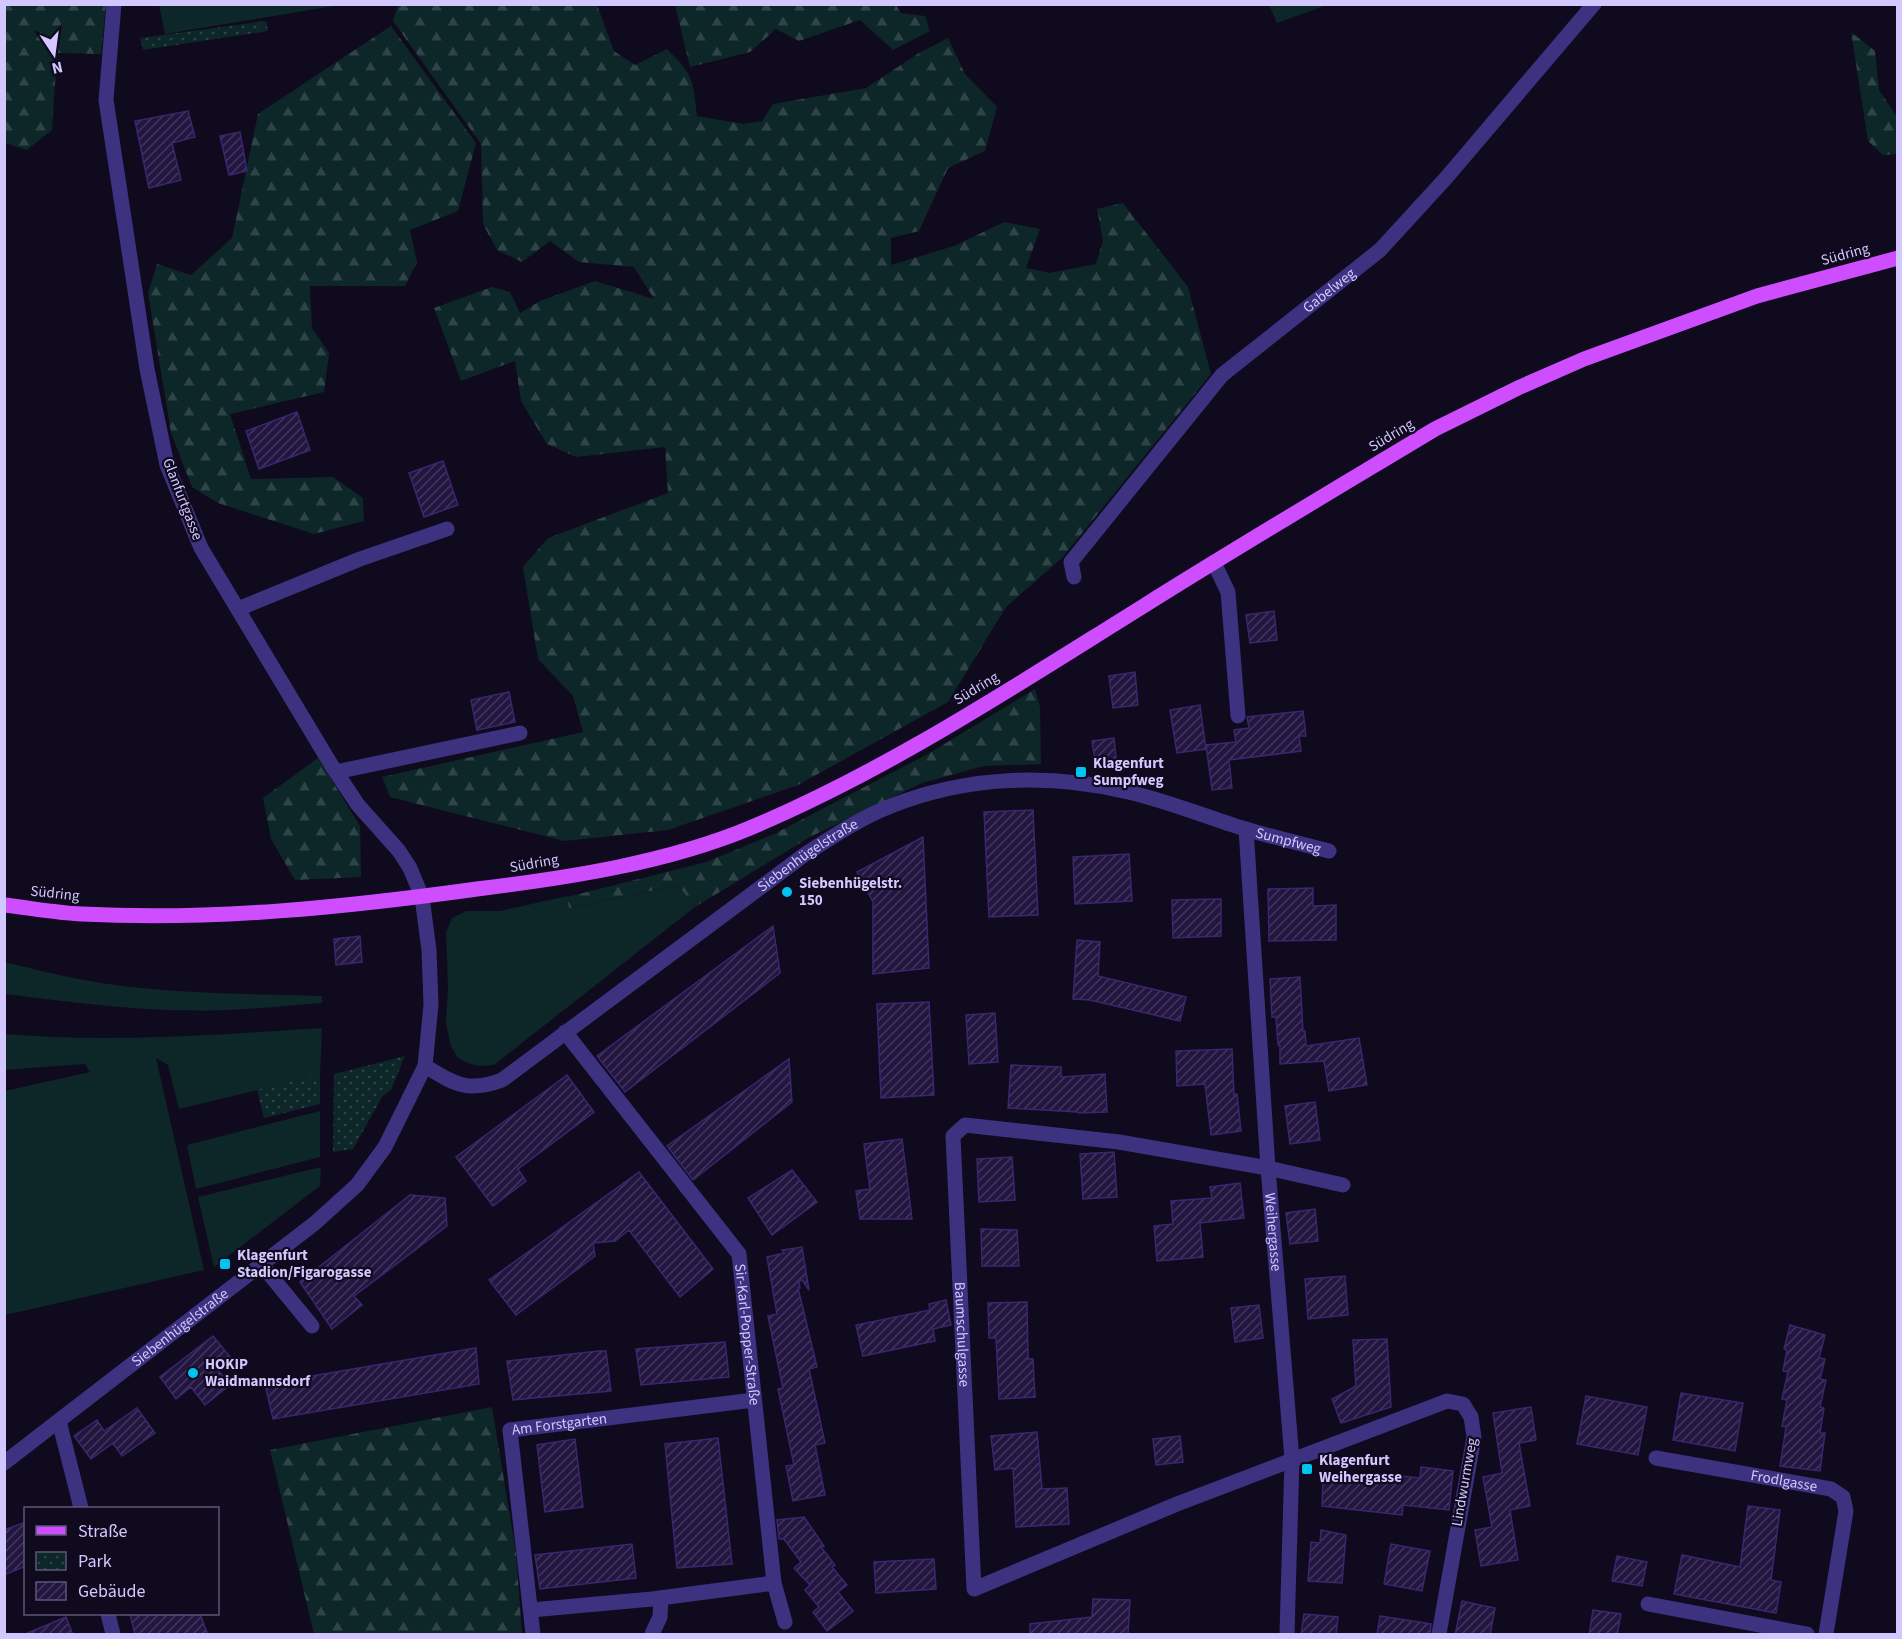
<svg xmlns="http://www.w3.org/2000/svg" width="1902" height="1639" font-family="'Source Sans 3',sans-serif">
<style>
.grass{fill:#0d2628}
.forest{fill:url(#forest-firs)}
.park{fill:url(#park-dots)}
.building{fill:url(#building-hatch);stroke:#3b266e;stroke-width:1.5}
.lines{fill:none;stroke-linecap:round;stroke-linejoin:round}
.minor{stroke:#3c3280;stroke-width:15}
.major{stroke:#ce4eff;stroke-width:15}
.poi-dot{fill:#00c3f2;stroke:#0f0a1e;stroke-width:2}
.labels{text-anchor:middle;stroke-width:4.5;stroke-linejoin:round;paint-order:stroke}
.street-label{font-size:15px;fill:#d3c7ff;stroke:#0f0a1e}
.poi-label{font-size:15px;font-weight:bold;fill:#d3c7ff;stroke:#0f0a1e;text-anchor:start}
</style>
<defs>
<pattern id="forest-firs" width="22" height="20" patternUnits="userSpaceOnUse" patternTransform="scale(1.5)"><rect width="22" height="20" fill="#0d2628"/><path d="M5 1l3.5 6h-7zM16 11l3.5 6h-7z" fill="#2f4448"/></pattern>
<pattern id="park-dots" width="8" height="8" patternUnits="userSpaceOnUse" patternTransform="scale(1.5)"><rect width="8" height="8" fill="#0d2628"/><path d="M2 2h.1M6 6h.1" fill="none" stroke="#2f4448" stroke-width="1.8" stroke-linecap="round"/></pattern>
<pattern id="building-hatch" width="6" height="6" patternUnits="userSpaceOnUse" patternTransform="scale(1.5)"><rect width="6" height="6" fill="#221540"/><path d="M-1 1l2-2M0 6l6-6M5 7l2-2" fill="none" stroke="#41365d"/></pattern>
</defs>
<rect width="100%" height="100%" fill="#0f0a1e"/>
<path class="grass" d="M159 5V4L340 5 165 34Z
M1269 5H1327L1277 23Z
M678 885 695 907 494 1065 480 1066 467 1063 457 1057 451 1046 446 1024 448 987 446 933 452 918 466 911H500L567 896 570 908Z
M4 962C38 970 73 979 108 984 179 994 251 994 322 996V1003C290 1005 258 1009 226 1010 155 1013 84 1004 14 995L5 994Z
M322 1028 320 1075 179 1109 168 1065 156 1058 204 1270 5 1315V1091L90 1072 85 1064 5 1070V1034C110 1043 216 1035 322 1028Z
M320 1111V1157L196 1189 187 1145Z
M321 1167 320 1186 214 1267 198 1197Z"/>
<path class="forest" d="M5 4 106 5 101 54 57 53 52 130 27 150 5 143Z
M398 5H597L614 51 635 65 667 49C694 75 693 80 697 116L743 124 762 121 773 104 866 88 919 53 948 38 965 74 997 107 985 151 948 168 919 231 891 238V265L954 246 1004 222 1040 229 1026 268 1050 273 1096 264 1103 240 1097 209 1123 203 1188 287 1211 374 1062 558 1006 607 948 702 798 785 668 830 564 841 390 797 382 777 583 732 573 696 538 659 523 567 548 538 668 493 665 447 576 457 547 444 521 401 515 361 461 381 434 308 492 287 510 292 520 313 540 301 595 281 654 299 634 267 579 262 550 241 522 262 497 250 483 224 481 144 393 21Z
M675 5H896L901 13 925 16 930 31 893 50 860 20 799 41 776 29 750 52 690 67Z
M391 26 476 143 458 211 410 230 417 262 405 286H310L312 328 329 353 324 392 230 414 251 479 333 477 363 498 364 521 314 534 218 503 192 487 171 433 148 293 157 264 191 275 232 238 258 114Z
M1851 32 1875 51 1879 90 1897 117V154L1883 155 1868 141Z
M1035 689 1040 707 1041 764 984 766 922 783 810 837 695 907 678 885 569 908 567 897 706 862 772 835 928 754Z
M318 758 360 826 361 877 295 880 271 839 263 798Z
M492 1407 516 1553 522 1634H314L270 1450Z"/>
<path class="park" d="M266 21 268 31 143 50 140 38Z
M405 1056 391 1090 382 1097 353 1149 333 1152 334 1074Z
M320 1075V1104L264 1118 257 1090Z"/>
<path class="building" d="M188 111 195 137 172 143 181 180 149 188 135 121Z
M240 132 247 171 229 175 220 136Z
M297 412 310 450 259 469 246 431Z
M443 461 458 505 424 517 409 473Z
M1274 611 1277 640 1250 643 1246 615Z
M1135 672 1138 705 1113 708 1109 676Z
M509 692 515 722 477 730 471 700Z
M1200 705 1206 749 1177 753 1170 710Z
M1303 711 1306 736H1299L1301 751 1229 760 1232 788 1212 790 1206 745 1236 742 1234 730 1249 728 1247 717Z
M1114 738 1116 758 1095 761 1092 741Z
M1033 810 1038 915 989 917 984 812Z
M923 837 929 968 873 974V902L857 872Z
M1129 854 1132 901 1075 904 1073 857Z
M1313 888V906L1336 905V940L1269 941 1268 889Z
M1221 899V936L1173 938 1172 900Z
M773 926 780 973 625 1092 597 1056Z
M360 936 362 962 336 965 334 939Z
M1077 940 1100 942 1098 976 1186 997 1180 1021 1090 1000 1073 999Z
M1300 977 1303 1031H1305L1306 1046 1359 1038 1367 1085 1329 1091 1324 1061 1280 1064V1046L1278 1045 1276 1017H1272L1270 979Z
M929 1002 934 1095 881 1098 877 1004Z
M995 1013 998 1062 969 1064 966 1015Z
M1232 1049 1234 1095 1237 1094 1241 1131 1211 1135 1205 1084 1177 1086 1176 1051Z
M789 1059 792 1102 693 1180 667 1146Z
M1011 1065 1061 1067V1077L1105 1074 1107 1112 1079 1113 1078 1112 1008 1108Z
M567 1075 594 1112 518 1169 526 1181 493 1206 456 1157Z
M1315 1102 1320 1140 1290 1144 1285 1106Z
M902 1139 912 1219H860L856 1191 870 1189 864 1144Z
M1114 1152 1117 1197 1083 1199 1080 1154Z
M1012 1157 1015 1200 979 1202 977 1159Z
M792 1170 817 1202 772 1235 748 1198Z
M639 1172 713 1269 680 1297 629 1230 615 1241 593 1243 595 1256 516 1315 489 1280Z
M1240 1183 1244 1218 1200 1223 1203 1257 1157 1261 1154 1226 1173 1224 1171 1201 1212 1198 1210 1187Z
M410 1195 445 1198 447 1226 354 1296 362 1305 332 1329 300 1282Z
M1315 1209 1318 1241 1290 1244 1286 1213Z
M981 1229 1017 1230 1019 1266H982Z
M802 1247 809 1290 802 1280 799 1281 800 1288H798L817 1367 809 1369 825 1443 815 1445 825 1495 793 1501 786 1466 794 1465 778 1389 783 1388 768 1316 777 1314 767 1257 784 1253 782 1250Z
M1345 1276 1348 1315 1308 1319 1305 1279Z
M946 1300 951 1325 933 1329 935 1341 863 1356 856 1325 930 1310 929 1304Z
M1027 1302 1028 1359H1033L1035 1397 999 1399 996 1338H989L988 1303Z
M1259 1305 1263 1338 1235 1342 1231 1308Z
M1790 1325 1825 1335 1819 1358 1825 1359 1820 1379 1826 1380 1820 1407 1824 1408 1820 1433H1825L1820 1471 1780 1466 1786 1427 1782 1426 1787 1400 1782 1399 1788 1372 1783 1371 1787 1350 1784 1349Z
M213 1336 231 1358 217 1369 230 1385 205 1405 191 1387 176 1399 160 1377Z
M1387 1339 1391 1407 1341 1423 1332 1399 1356 1386 1353 1340Z
M725 1342 729 1377 641 1385 636 1349Z
M476 1348 479 1384 273 1419 265 1384Z
M599 1351H606L611 1391 513 1400 507 1361Z
M1681 1393 1743 1403 1735 1451 1673 1440Z
M1586 1396 1647 1407 1638 1455 1577 1444Z
M1531 1407 1536 1440 1519 1443 1530 1506 1510 1510 1518 1560 1481 1566 1475 1530 1492 1527 1483 1477 1502 1473 1493 1413Z
M137 1408 155 1433 122 1456 113 1443 91 1459 74 1436 97 1420 104 1431Z
M1037 1432 1042 1489 1067 1488 1069 1524 1016 1527 1013 1468 995 1470 991 1436Z
M1180 1436 1183 1462 1156 1465 1153 1439Z
M718 1438 732 1564 677 1568 665 1444Z
M575 1439 583 1507 545 1512 537 1445Z
M1421 1467 1453 1471 1449 1510 1403 1505 1402 1515 1322 1506 1323 1479 1373 1481 1374 1473 1420 1478Z
M1748 1506 1780 1510 1771 1580 1781 1582 1776 1613 1674 1594 1682 1555 1740 1567Z
M804 1517 824 1546 821 1547 835 1565 832 1567 847 1585 838 1592 853 1611 827 1631 813 1612 819 1607 805 1590 810 1585 794 1568 801 1562 784 1539H779L777 1520Z
M26 1522V1566L4 1575V1530Z
M1321 1530 1346 1535 1342 1583 1308 1581 1311 1542 1320 1543Z
M632 1544 636 1578 540 1589 535 1555Z
M1391 1544 1430 1551 1422 1591 1384 1584Z
M1617 1556 1647 1562 1642 1586 1612 1581Z
M934 1559 936 1589 876 1593 874 1562Z
M1093 1599 1130 1600 1128 1635H1030V1624L1092 1617Z
M1462 1601 1495 1608 1490 1635H1455Z
M1593 1610 1621 1614 1617 1635H1589Z
M130 1614H200L208 1635H135Z
M1304 1614 1338 1617 1336 1635H1301Z
M1380 1616 1431 1624 1430 1635H1377Z
M66 1617 73 1635H25V1634Z"/>
<g class="lines">
<g class="minor">
<path d="M1214 563 1228 592 1238 716"/>
<path id="s1" d="M1074 577 1071 562 1222 375 1380 250 1446 178 1594 4"/>
<path d="M238 609 360 559 447 529"/>
<path d="M336 772 520 733"/>
<path id="s2" d="M1246 829 1268 1168 1292 1459 1287 1634"/>
<path id="s3" d="M565 1032 739 1254 774 1583 785 1622"/>
<path id="s4" d="M425 1066C455 1084 467 1093 502 1080L804 855C832 837 860 818 891 806 967 776 1049 773 1128 792 1168 801 1206 817 1245 829 1273 837 1301 844 1329 851"/>
<path id="s5" d="M1343 1185 1268 1168 1119 1142 965 1125 953 1136 974 1589 1177 1504 1447 1401 1463 1404 1471 1417 1474 1437 1439 1634"/>
<path d="M261 1264 312 1326"/>
<path d="M59 1421 81 1508"/>
<path id="s6" d="M1656 1458 1831 1489 1843 1497 1846 1511 1826 1634"/>
<path id="s7" d="M4 1463 315 1223 357 1185 385 1147 425 1066 431 1005 429 950 422 897 410 868 399 851 358 805 332 766 201 548 167 465 147 369 106 100 114 4"/>
<path d="M1648 1604 1807 1634"/>
<path d="M531 1610 652 1599 774 1583"/>
<path d="M108 1614 113 1634"/>
<path id="s8" d="M533 1634 510 1430 754 1400"/>
<path d="M652 1634 660 1617 661 1598"/>
</g>
<path class="major" d="M4 905C30 908 56 913 82 914 213 921 347 907 477 889 567 878 666 863 750 828 888 770 1015 686 1142 607 1239 546 1337 488 1435 429L1520 387 1584 359 1757 296 1898 258"/>
</g>
<g class="poi-dot">
<rect x="1075" y="766" width="12" height="12" rx="3"/>
<circle cx="787" cy="892" r="6"/>
<rect x="219" y="1258" width="12" height="12" rx="3"/>
<circle cx="193" cy="1373" r="6"/>
<rect x="1301" y="1463" width="12" height="12" rx="3"/>
</g>
<g class="labels">
<g class="street-label">
<text transform="translate(1845 254) rotate(-15)" y="5">Südring</text>
<text dy="5" stroke="none"><textPath href="#s1" startOffset="392">Gabelweg</textPath></text>
<text transform="translate(1391 435) rotate(-31)" y="5">Südring</text>
<text transform="translate(183 499) rotate(69)" y="5">Glanfurtgasse</text>
<text transform="translate(976 688) rotate(-31)" y="5">Südring</text>
<text dy="5" stroke="none"><textPath href="#s4" startOffset="968">Sumpfweg</textPath></text>
<text dy="5" stroke="none"><textPath href="#s4" startOffset="462">Siebenhügelstraße</textPath></text>
<text transform="translate(534 863) rotate(-10)" y="5">Südring</text>
<text transform="translate(55 893) rotate(6)" y="5">Südring</text>
<text dy="5" stroke="none"><textPath href="#s2" startOffset="404">Weihergasse</textPath></text>
<text dy="5" stroke="none"><textPath href="#s7" startOffset="222">Siebenhügelstraße</textPath></text>
<text dy="5" stroke="none"><textPath href="#s3" startOffset="363">Sir-Karl-Popper-Straße</textPath></text>
<text dy="5" stroke="none"><textPath href="#s5" startOffset="598">Baumschulgasse</textPath></text>
<text dy="5" stroke="none"><textPath href="#s8" startOffset="255">Am Forstgarten</textPath></text>
<text dy="5" stroke="none"><textPath href="#s6" startOffset="130">Frodlgasse</textPath></text>
<text transform="translate(1464 1482) rotate(-80)" y="5">Lindwurmweg</text>
</g>
<g class="poi-label">
<text x="1093" y="768">Klagenfurt<tspan x="1093" dy="17">Sumpfweg</tspan></text>
<text x="799" y="888">Siebenhügelstr.<tspan x="799" dy="17">150</tspan></text>
<text x="237" y="1260">Klagenfurt<tspan x="237" dy="17">Stadion/Figarogasse</tspan></text>
<text x="205" y="1369">HOKIP<tspan x="205" dy="17">Waidmannsdorf</tspan></text>
<text x="1319" y="1465">Klagenfurt<tspan x="1319" dy="17">Weihergasse</tspan></text>
</g>
</g>
<rect width="1902" height="1639" fill="none" stroke="#d3c7ff" stroke-width="12"/>
<rect x="24" y="1507" width="195" height="108" fill="#0f0a1e" stroke="#5d5678" stroke-width="1.5"/>
<rect x="36" y="1526" width="30" height="9" fill="#ce4eff" stroke="#5d5678" stroke-width="1.5"/>
<text x="78" y="1537" font-size="18" fill="#d3c7ff">Straße</text>
<rect x="36" y="1552" width="30" height="18" fill="url(#park-dots)" stroke="#5d5678" stroke-width="1.5"/>
<text x="78" y="1567" font-size="18" fill="#d3c7ff">Park</text>
<rect x="36" y="1582" width="30" height="18" fill="url(#building-hatch)" stroke="#5d5678" stroke-width="1.5"/>
<text x="78" y="1597" font-size="18" fill="#d3c7ff">Gebäude</text>
<g transform="translate(54 54) rotate(167)" stroke="#0f0a1e" stroke-width="4.5" paint-order="stroke">
<path d="M0-4.5L10 22L0 15L-10 22Z" fill="#d3c7ff"/>
<text y="-9" font-size="16" font-weight="bold" text-anchor="middle" fill="#d3c7ff">N</text>
</g>
</svg>
